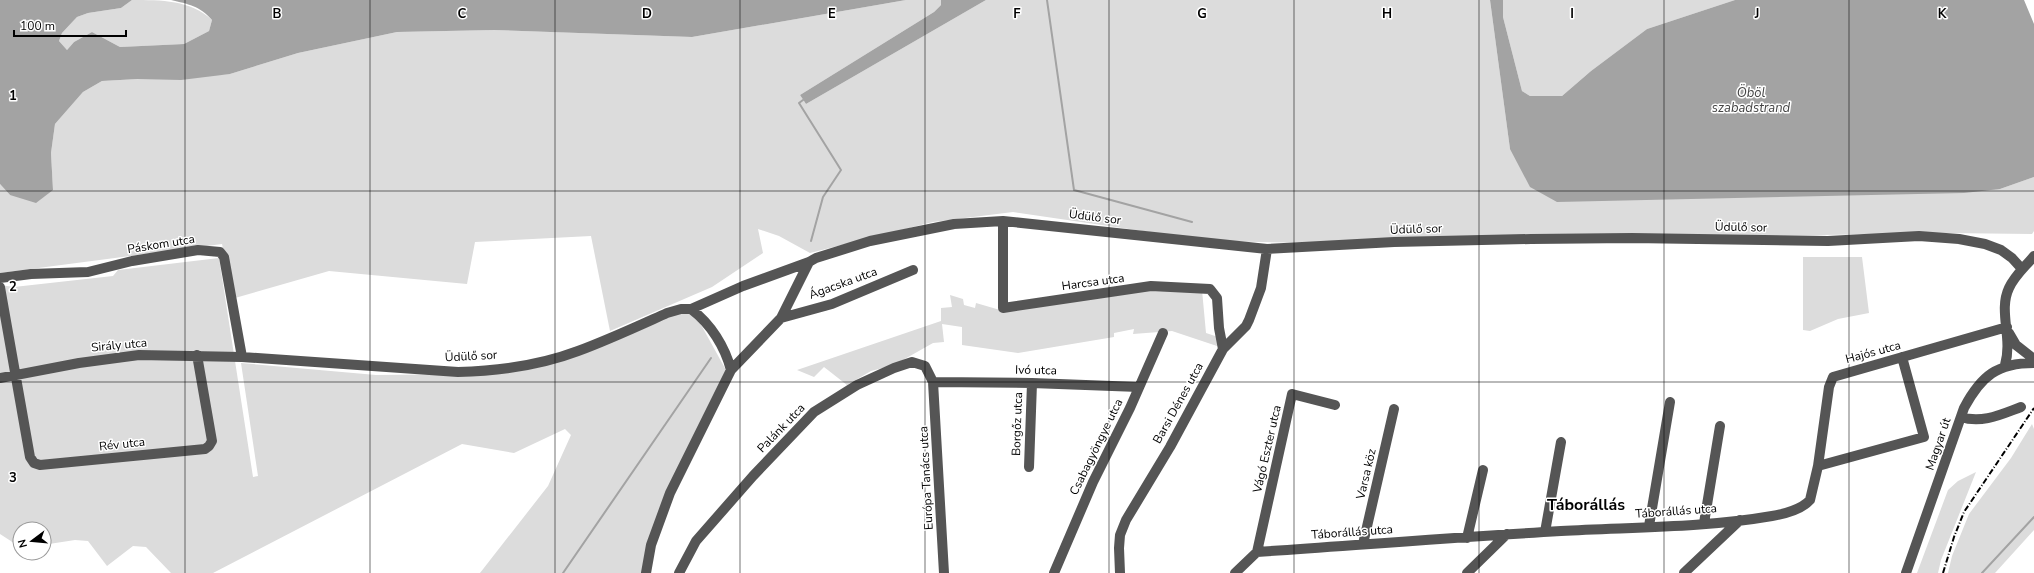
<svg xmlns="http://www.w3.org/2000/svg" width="2034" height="573" font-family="'Nunito Sans',sans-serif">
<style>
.green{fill:#dcdcdc}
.water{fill:#a3a3a3}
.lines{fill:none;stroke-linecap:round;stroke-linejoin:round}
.stream{stroke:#a3a3a3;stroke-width:2}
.minor{stroke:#555;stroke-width:10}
.rail{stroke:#000;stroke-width:2;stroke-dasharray:6 2 1 2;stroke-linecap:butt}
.grid{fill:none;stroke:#000;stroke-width:1;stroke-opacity:0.55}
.labels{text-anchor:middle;stroke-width:3;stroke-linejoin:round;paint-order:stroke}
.street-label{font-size:12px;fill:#000;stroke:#fff}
.water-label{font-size:13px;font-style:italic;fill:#444;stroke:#fff}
.district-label{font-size:16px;font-weight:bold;fill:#000;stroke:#fff}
.grid-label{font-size:13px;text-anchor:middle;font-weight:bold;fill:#000;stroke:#fff;stroke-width:3;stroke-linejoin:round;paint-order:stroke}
</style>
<rect width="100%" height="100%" fill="#fff"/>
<path class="green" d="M132 0C161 0 191 0 212 20L209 31 184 44 120 47 92 32 74 42 67 50 59 41 62 33 77 17 88 13 121 8Z
M906 0H941V5L934 12 800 95 806 104 986 0H1490L1510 149 2000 189 2034 177V231L2032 234 1944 233 1315 243 1211 241 1013 212 933 222 810 253 779 236 758 229 763 253 712 287 610 331 591 236 475 242 467 284 329 271 235 298 222 244 0 273V184L10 195 53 190 51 153 55 124 83 92 102 81 230 74 298 53 397 32 494 30 692 37Z
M1503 0H1735L1647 29 1591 71 1562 96H1530L1522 91 1503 17Z
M1803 257H1862L1869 313 1838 319 1810 331 1803 330Z
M219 258 253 477 258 476 241 363 376 375 475 374 548 362 687 308 699 321 727 372 680 467 645 573H480L548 486 571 435 565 429 514 453 462 444 213 573H171L146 547 133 546 107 566 88 541 75 540 49 544 44 551V529H20V547L0 534V285L14 287 113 276 118 270Z
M1150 289 1202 290 1206 333 1218 337 1220 347 1172 331 1133 334 1134 329 1114 333V337L1018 353 962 345V327L942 324 944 342 933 343 894 365 871 371 847 385 824 367 814 377 797 370 941 321V308L952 307 950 295 963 299 964 305 975 308 976 303 1000 310Z
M2032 424 2034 429V530L1995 573H1948L1952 556 1969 514 2011 458Z
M1976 472 1941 560 1938 573H1917L1948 490 1958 481Z"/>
<path class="water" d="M0 0H132L121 8 88 13 77 17 62 33 59 41 67 50 74 42 92 32 120 47 184 44 209 31 212 20C200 6 188 4 171 0H906L692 37 494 30 397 32 298 53 230 74 181 80 138 79 102 81 83 92 55 124 51 153 53 190 36 203 10 195 0 184Z
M941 0H986L806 104 800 95 934 12 941 5Z
M1490 0H1503V17L1522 91 1530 96H1562L1591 71 1647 29 1735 0H2024L2034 24V177L2000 189 1964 193 1557 202 1530 187 1510 149Z"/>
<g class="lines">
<path class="stream" d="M1047 0 1074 190 1192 222
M803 100 799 103 841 170 823 197 811 241
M563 573 711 358
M1982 573 2034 517"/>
<path class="minor" d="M1003 221V308L1151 286 1210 289 1217 298 1219 328 1223 349
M0 278 31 274 88 272 132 261 198 250 220 252 224 257 242 357
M0 287 30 457 34 463 40 465 205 449 209 446 212 441 197 355
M781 318 832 304 913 270
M2009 333 2016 345 2034 359
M2005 365C2013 338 1998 311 2009 288 2015 275 2025 267 2034 256
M731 370 781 318 809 262
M0 378 79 363 139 355 242 357 458 372C497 371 541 365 578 351 608 340 638 326 667 313L681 309H691L743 286 809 262 816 258 870 241 954 224 1003 221 1267 249 1394 242 1531 239 1632 238 1828 241 1919 236 1959 239 1985 244 2001 250 2012 258 2022 269
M933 382 1032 383 1139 387
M1961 417C1982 424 2002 414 2021 407
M1818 466 1924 437 1902 357
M1029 467 1032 383
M1704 523 1720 426
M1649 526 1670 402
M1545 532 1561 442
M1467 538 1483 470
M1363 544 1394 409
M1257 552 1292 394 1335 405
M646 573 651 545 670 493 731 370C725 347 711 324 691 309
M679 573 696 541 753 476 814 412 857 385 894 368 912 362 925 366 933 382 944 573
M1054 573 1093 482 1130 408 1163 333
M1120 573 1119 548 1120 535 1126 520 1170 447 1223 349 1246 326 1249 320 1261 288 1267 249
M1235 573 1257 552C1358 545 1459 537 1561 531 1631 527 1703 528 1772 516 1784 514 1802 509 1810 500L1818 466 1829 387 1833 377 2007 327
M1467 573 1507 534
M1684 573 1740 520
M1906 573 1964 408C1981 376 1997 363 2034 363"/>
<path class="rail" d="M1943 573 1954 537 1964 512 2034 408"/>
</g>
<path class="grid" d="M185 0V573M370 0V573M555 0V573M740 0V573M925 0V573M1109 0V573M1294 0V573M1479 0V573M1664 0V573M1849 0V573M0 191H2034M0 382H2034"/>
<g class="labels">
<g class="street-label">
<text transform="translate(1095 217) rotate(7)" y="4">Üdülő sor</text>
<text transform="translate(1741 227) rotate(1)" y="4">Üdülő sor</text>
<text transform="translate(1416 229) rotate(-2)" y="4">Üdülő sor</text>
<text transform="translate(161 244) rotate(-9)" y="4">Páskom utca</text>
<text transform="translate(1093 282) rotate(-8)" y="4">Harcsa utca</text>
<text transform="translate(843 283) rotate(-20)" y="4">Ágacska utca</text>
<text transform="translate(119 345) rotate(-5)" y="4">Sirály utca</text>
<text transform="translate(1873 352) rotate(-15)" y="4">Hajós utca</text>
<text transform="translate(471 356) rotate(-3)" y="4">Üdülő sor</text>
<text transform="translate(1036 370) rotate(1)" y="4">Ivó utca</text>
<text transform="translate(1178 403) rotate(-61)" y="4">Barsi Dénes utca</text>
<text transform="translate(1017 424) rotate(-88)" y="4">Borgőz utca</text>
<text transform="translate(781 428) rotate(-46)" y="4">Palánk utca</text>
<text transform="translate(122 444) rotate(-6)" y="4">Rév utca</text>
<text transform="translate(1938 444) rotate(-71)" y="4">Magyar út</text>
<text transform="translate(1096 447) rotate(-64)" y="4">Csabagyöngye utca</text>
<text transform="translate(1267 449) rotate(-77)" y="4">Vágó Eszter utca</text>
<text transform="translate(1366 474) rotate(-77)" y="4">Varsa köz</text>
<text transform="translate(926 478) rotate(-93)" y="4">Európa Tanács utca</text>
<text transform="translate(1676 511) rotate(-4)" y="4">Táborállás utca</text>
<text transform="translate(1352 532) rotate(-4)" y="4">Táborállás utca</text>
</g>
<g class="water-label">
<text x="1751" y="97">Öböl<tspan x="1751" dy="15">szabadstrand</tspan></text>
</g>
<g class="district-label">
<text x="1586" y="510">Táborállás</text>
</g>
</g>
<g class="grid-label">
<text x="277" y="18">B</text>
<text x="462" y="18">C</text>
<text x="647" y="18">D</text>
<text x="832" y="18">E</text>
<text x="1017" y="18">F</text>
<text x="1202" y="18">G</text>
<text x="1387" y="18">H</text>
<text x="1572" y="18">I</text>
<text x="1757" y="18">J</text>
<text x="1942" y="18">K</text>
<text x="13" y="100">1</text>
<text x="13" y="291">2</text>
<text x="13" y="482">3</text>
</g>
<g transform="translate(32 541) rotate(254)"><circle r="19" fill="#ffffff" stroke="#999999"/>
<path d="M0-3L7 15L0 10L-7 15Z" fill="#000000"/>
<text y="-6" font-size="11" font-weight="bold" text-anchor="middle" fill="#000000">N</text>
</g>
<path d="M14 30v6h112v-6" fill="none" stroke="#000000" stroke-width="2"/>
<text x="20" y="30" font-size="12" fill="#000000" stroke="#ffffff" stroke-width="3" paint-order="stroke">100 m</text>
</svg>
